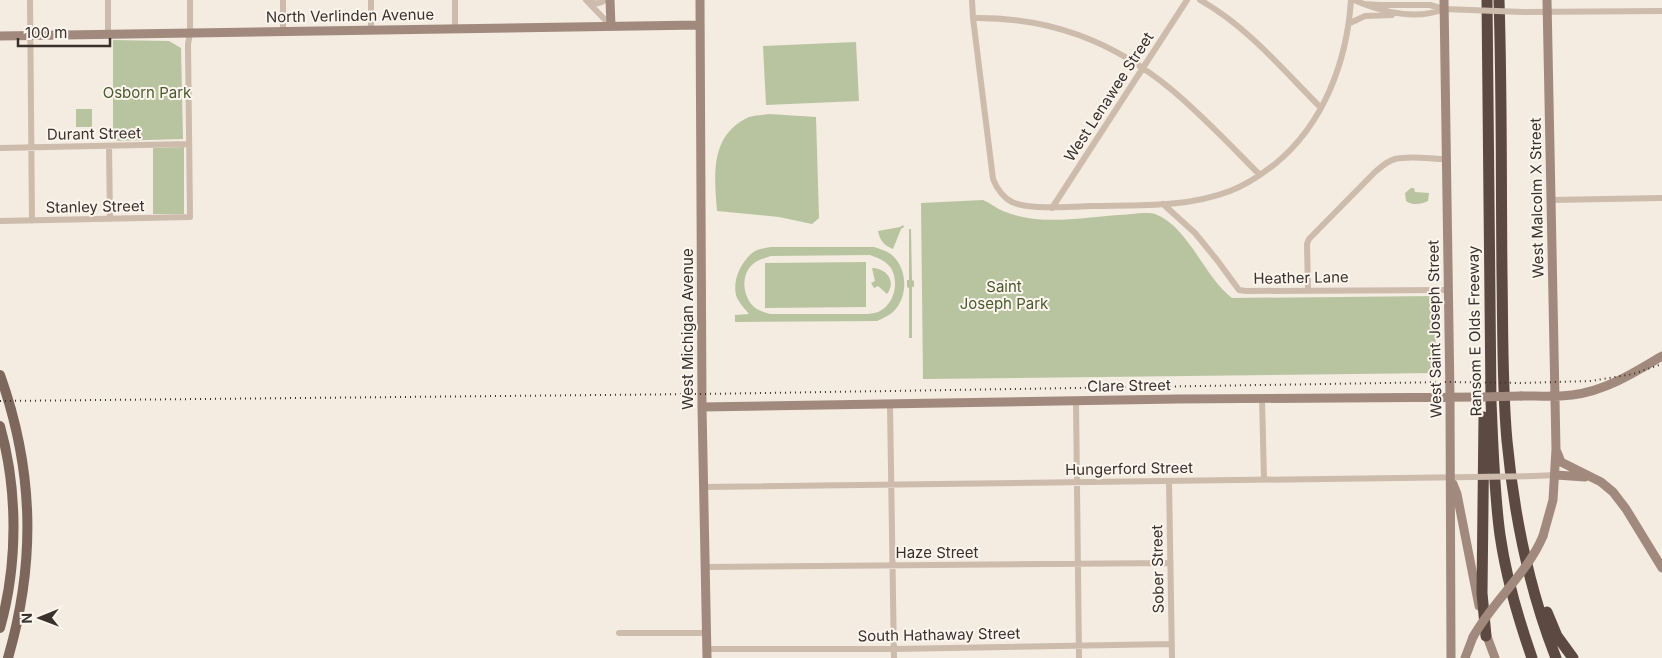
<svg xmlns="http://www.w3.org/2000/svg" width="1662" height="658" font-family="Inter,sans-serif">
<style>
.green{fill:#b8c4a0;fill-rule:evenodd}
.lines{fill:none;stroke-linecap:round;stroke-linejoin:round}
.street{stroke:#cdbbac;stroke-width:6}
.secondary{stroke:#a18a7d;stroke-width:9}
.primary{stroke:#7d675c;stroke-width:10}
.highway{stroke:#5c4a42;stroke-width:11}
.rail{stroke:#3b302b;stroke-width:2;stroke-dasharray:1 4;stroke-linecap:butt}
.street-bridge{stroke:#cdbbac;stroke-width:6}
.secondary-bridge{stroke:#a18a7d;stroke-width:9}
.labels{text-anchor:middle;stroke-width:4;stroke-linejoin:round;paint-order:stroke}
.street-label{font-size:15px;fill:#3b302b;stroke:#fbf5ee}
.park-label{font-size:15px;fill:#4a5a2e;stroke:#fbf5ee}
</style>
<rect width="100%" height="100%" fill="#f4ebe1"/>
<path class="green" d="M113 40 169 41 181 48 183 139 113 141Z
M856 42 859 101 766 105 763 46Z
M76 109H92V127H76Z
M769 114 816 117 819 218 812 224 779 217 717 211C714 174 710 135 749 117 755 115 763 115 769 114Z
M184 147V214H153V148Z
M1411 188H1414L1415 192 1429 193 1428 201C1421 204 1413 206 1406 201L1405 193Z
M983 200C990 203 996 208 1003 211 1039 226 1080 218 1117 215 1127 215 1147 211 1155 214 1189 227 1204 277 1232 298L1435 296 1436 373 923 379 921 203Z
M903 225 904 227 901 229 893 249C884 245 880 241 878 231L900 227Z
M909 229H911L912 280 914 281V287H912V338H909V288L907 287V280H909Z
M771 247H874C880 249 887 251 892 255 908 269 908 297 894 311 889 316 883 318 877 321L735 322V315L749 314C745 309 740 304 737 298 731 282 741 260 755 251 759 249 765 248 771 247ZM870 255C878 258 886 261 891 268 899 282 895 303 880 311 877 313 872 313 868 314H770C764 312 758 311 753 306 742 295 741 274 753 264 759 259 765 258 771 256Z
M866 262V307L765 308V263Z
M872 268C886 268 897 281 887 294L878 286 874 288 871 283 875 281Z"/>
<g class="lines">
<path class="street" d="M30 0 32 221
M108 0V34
M283 0V31
M371 0V29
M455 0V27
M586 0 611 26
M972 0 973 18 993 179C997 189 1002 197 1012 202 1029 210 1071 207 1091 206 1136 205 1186 208 1230 191 1246 185 1261 175 1275 164 1324 124 1347 61 1351 0
M1200 0C1248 27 1283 70 1321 108
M1354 0C1382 12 1415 21 1444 9
M589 2C596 4 600 4 605 0
M1364 4 1379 5H1430L1444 9 1470 10
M1523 12 1662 11
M973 18C1050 17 1113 41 1172 90 1203 116 1231 146 1260 175
M1350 23 1365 16 1392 15
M109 146 110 219
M0 148 189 144
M1551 200 1662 198
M1163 204 1195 233 1217 260 1239 290 1246 291 1448 290
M1052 208 1187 0
M0 221 190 217 188 44 190 34V0
M1308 290 1307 244 1309 239 1375 172C1381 167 1387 161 1395 159 1411 155 1430 159 1446 159
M1262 399 1264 479
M1076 401 1079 658
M890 405 894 658
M1534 476 1556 475
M1169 481 1172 658
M704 487 1473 477
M705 567 1170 563
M619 633H706
M707 649H894L1171 644"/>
<path class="secondary" d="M610 0 611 26
M700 0 702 407 707 658
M1444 0 1450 397 1451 658
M0 36C233 32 466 27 700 25
M1521 396C1538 396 1556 397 1572 395 1605 391 1634 373 1662 356
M702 407 1177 399 1481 397
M1557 452 1561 462 1601 482 1613 492 1626 509 1662 568
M1556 475 1585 477
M1453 484 1457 494 1479 606
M1543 536 1553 500 1556 449 1547 0
M1485 631 1495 658
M1465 658 1473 637"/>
<path class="primary" d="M0 375C34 470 36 562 8 658
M0 426C18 490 18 564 0 628"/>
<path class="highway" d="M1487 0 1491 401C1493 446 1494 491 1500 535 1506 577 1518 618 1532 658
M1499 0C1502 92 1501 184 1502 275 1503 331 1502 386 1507 441 1514 515 1529 589 1556 658
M1484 417 1482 593 1486 636
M1547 612 1557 636 1573 658"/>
<path class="rail" d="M0 401 702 394 1449 382 1521 383 1591 381 1633 374 1662 364"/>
<path class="street-bridge" d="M1470 10 1523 12
M1473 477 1534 476"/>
<path class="secondary-bridge" d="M1481 397 1521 396
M1473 637C1493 601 1527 574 1543 536"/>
</g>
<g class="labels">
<g class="street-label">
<text transform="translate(350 16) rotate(-1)" y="5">North Verlinden Avenue</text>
<text transform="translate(1109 97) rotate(-57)" y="5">West Lenawee Street</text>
<text transform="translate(94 134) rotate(-1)" y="5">Durant Street</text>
<text transform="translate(1537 198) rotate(-91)" y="5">West Malcolm X Street</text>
<text transform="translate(95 207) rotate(-1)" y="5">Stanley Street</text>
<text transform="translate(1301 278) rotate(-1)" y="5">Heather Lane</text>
<text transform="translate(688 329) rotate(-90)" y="5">West Michigan Avenue</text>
<text transform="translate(1435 329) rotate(-91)" y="5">West Saint Joseph Street</text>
<text transform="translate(1475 331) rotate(-91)" y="5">Ransom E Olds Freeway</text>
<text transform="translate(1129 386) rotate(-1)" y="5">Clare Street</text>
<text transform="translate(1129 469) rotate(-1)" y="5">Hungerford Street</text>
<text x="937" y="558">Haze Street</text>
<text transform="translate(1158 569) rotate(-91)" y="5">Sober Street</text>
<text transform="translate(939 635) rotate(-1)" y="5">South Hathaway Street</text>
</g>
<g class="park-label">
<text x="147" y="98">Osborn Park</text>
<text x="1004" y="292">Saint<tspan x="1004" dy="17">Joseph Park</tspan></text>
</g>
</g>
<g transform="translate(40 618) rotate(269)" stroke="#fbf5ee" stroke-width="4" paint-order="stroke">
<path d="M0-4L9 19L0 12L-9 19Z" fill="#3b302b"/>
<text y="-8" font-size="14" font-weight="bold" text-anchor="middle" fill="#3b302b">N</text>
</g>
<path d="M18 38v8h92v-8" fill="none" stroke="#3b302b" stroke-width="2.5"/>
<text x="25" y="38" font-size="15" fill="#3b302b" stroke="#fbf5ee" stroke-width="4" paint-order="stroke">100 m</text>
</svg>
